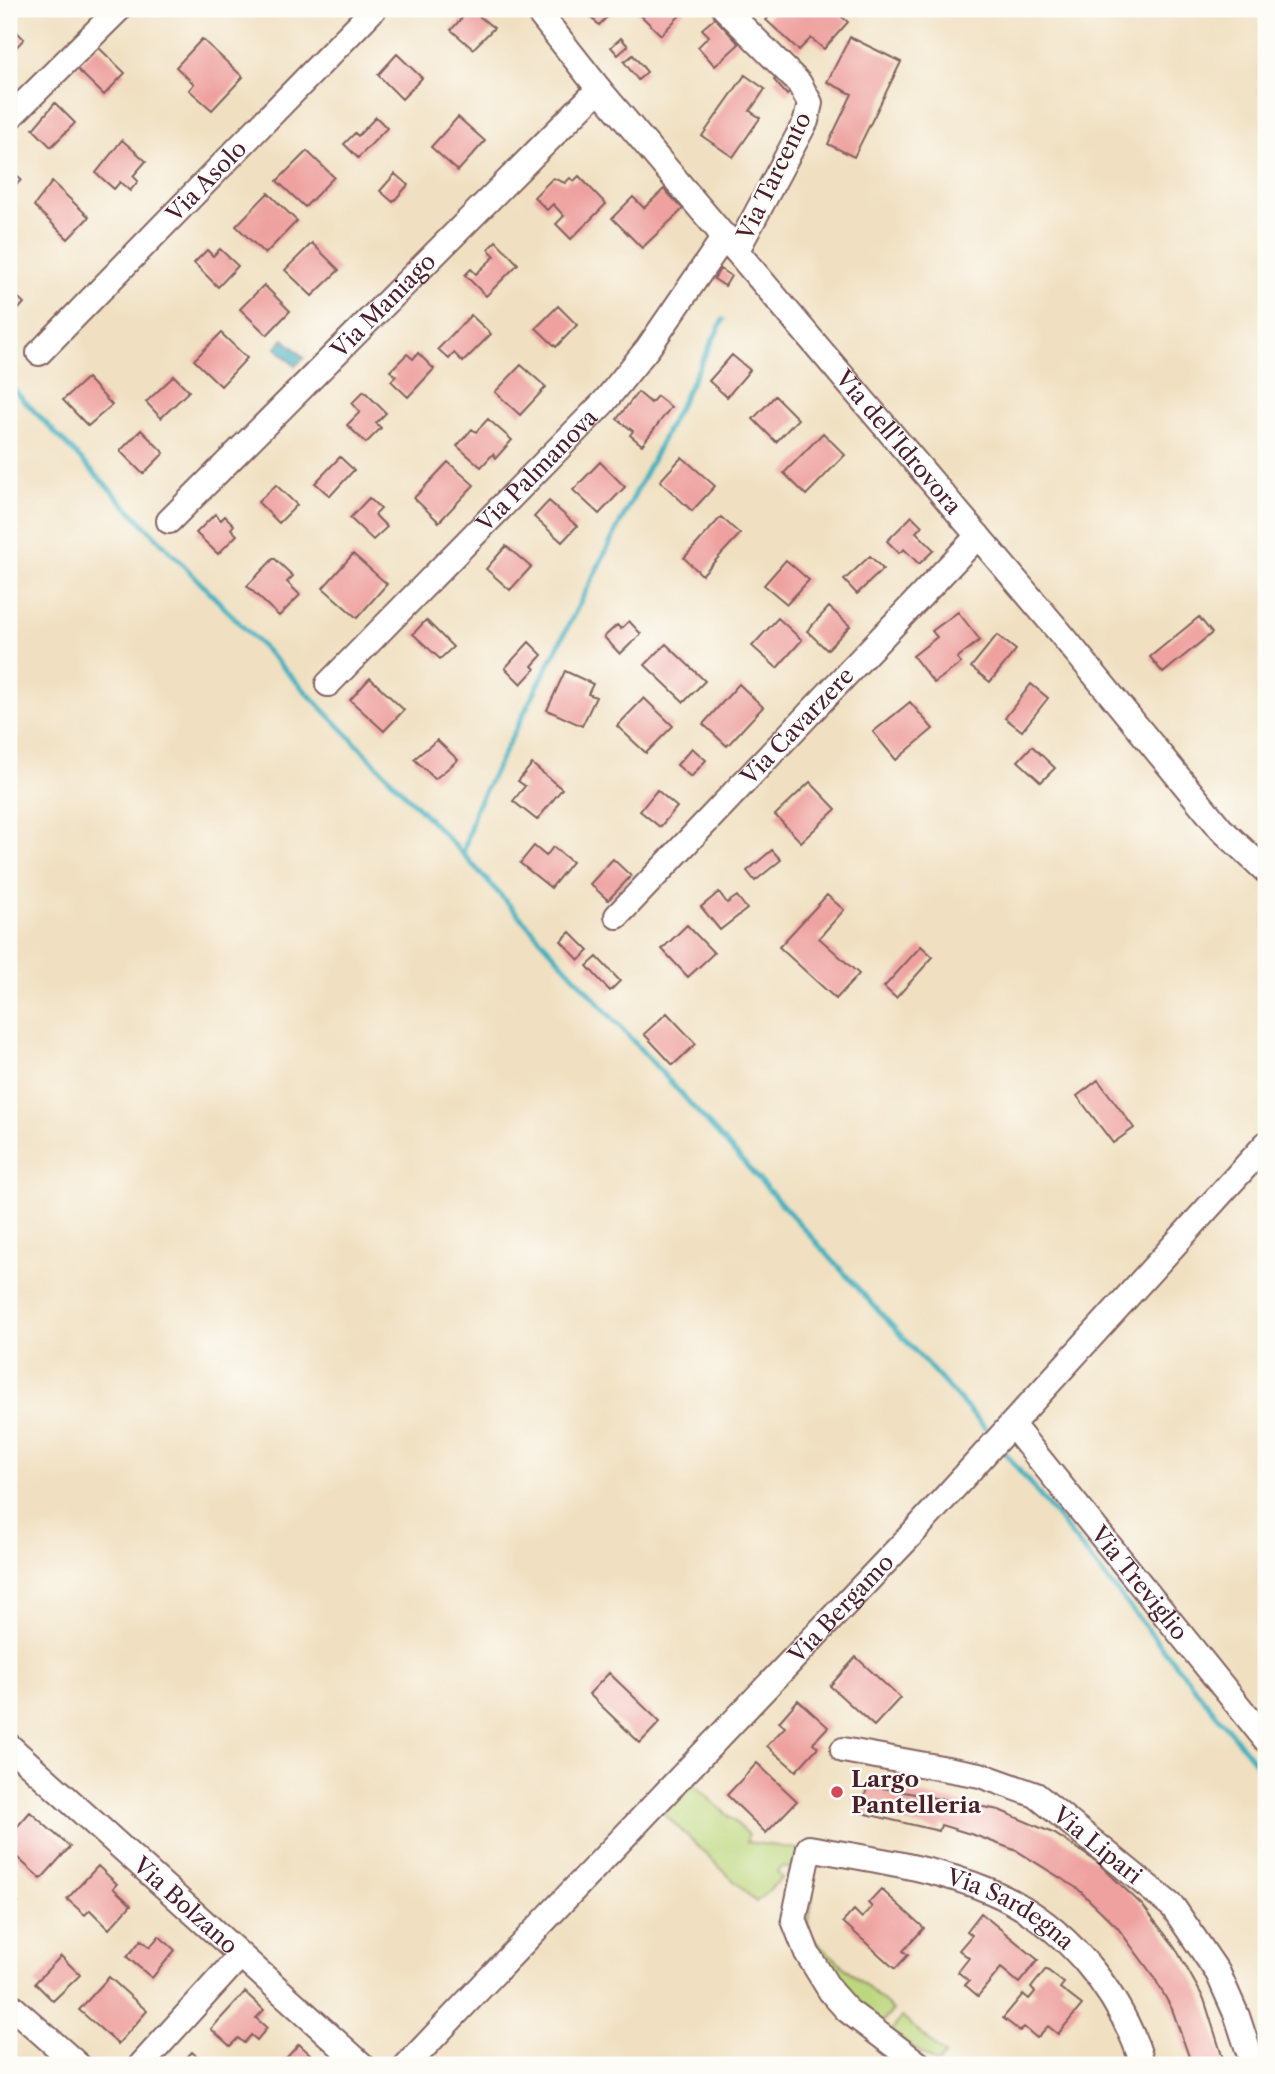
<svg xmlns="http://www.w3.org/2000/svg" width="1275" height="2074" font-family="'Libre Caslon Text',serif">
<style>
.green{fill:#bcd77d;stroke:#837b54;stroke-width:2}
.water{fill:#43b0bf;stroke:#466875;stroke-width:2}
.lines{fill:none;stroke-linecap:round;stroke-linejoin:round}
.stream{stroke:#43b0bf;stroke-width:5}
.building{fill:#eea19f}
.minor-casing{stroke:#846360;stroke-width:28}
.minor{stroke:#fff;stroke-width:24}
.poi-dot{fill:#d1495b;stroke:#fdfcf7;stroke-width:2.5}
.labels{text-anchor:middle;stroke-width:5;stroke-linejoin:round;paint-order:stroke}
.street-label{font-size:23px;fill:#4a1f2b;stroke:#fdfcf7}
.poi-label{font-size:23px;font-weight:bold;fill:#4a1f2b;stroke:#fdfcf7;text-anchor:start}
</style>
<rect width="100%" height="100%" fill="#fdfcf7"/>
<filter id="ink" filterUnits="userSpaceOnUse"><feTurbulence type="fractalNoise" baseFrequency=".0143" numOctaves="2"/><feDisplacementMap in="SourceGraphic" scale="14" xChannelSelector="R" yChannelSelector="G"/><feConvolveMatrix kernelMatrix="1 2 1 2 8 2 1 2 1" color-interpolation-filters="sRGB"/></filter>
<filter id="wash" filterUnits="userSpaceOnUse"><feTurbulence type="fractalNoise" baseFrequency=".00686" numOctaves="4" result="noise"/><feDisplacementMap in="SourceGraphic" scale="28" xChannelSelector="R" yChannelSelector="G"/><feGaussianBlur stdDeviation="1.57" result="paint"/><feColorMatrix in="noise" values="0 0 0 0 0 0 0 0 0 0 0 0 0 0 0 0 0 1.4 0 .05"/><feComposite in="paint" operator="in"/></filter>
<g filter="url(#wash)">
<rect width="100%" height="100%" fill="#f0e0c1"/>
<path class="green" d="M689 1780 748 1834 747 1842 799 1849 795 1869 781 1867 777 1872 782 1878 756 1902 659 1809Z
M805 1894 813 1896 808 1927 811 1937 893 2010 881 2024C852 2001 801 1963 800 1921 800 1912 803 1903 805 1894Z
M902 2017 945 2055 937 2064 891 2032Z"/>
<path class="water" d="M284 339 304 358 295 366 276 348Z"/>
<g class="lines">
<path class="stream" d="M9 385 463 854 986 1429
M463 854 475 810 723 320
M1006 1454 1266 1776"/>
</g>
<g id="blocks">
<path class="building" d="M470 9 494 28 473 49 451 30Z
M594 9H609L612 12 599 25 588 14Z
M638 9H686L661 35 636 11Z
M776 9H833L848 22 824 49 811 38 799 50 766 20Z
M715 18 739 44 715 66 698 47 709 36 702 29Z
M9 24 24 39 9 55Z
M850 37 901 62 854 157 828 144 852 94 827 82Z
M621 38 628 46 618 55 611 47Z
M202 39 243 77 212 110 189 90 194 84 176 67Z
M97 46 125 73 104 95 76 68Z
M397 54 422 78 402 99 378 75Z
M633 55 647 72 638 80 624 62Z
M782 72 796 86 787 95 774 80Z
M745 75 765 89 750 111 760 118 733 157 702 136Z
M55 103 75 123 51 147 33 129Z
M376 117 387 128 358 158 344 144 355 133 358 136Z
M458 117 485 141 458 171 431 147Z
M122 140 146 161 133 176 138 181 130 191 120 182 114 189 96 173Z
M307 151 334 177 305 207 277 181Z
M9 167 21 180 9 192Z
M395 174 408 185 393 202 380 191Z
M579 176 606 204 571 239 556 224 564 216 553 204 547 210 534 197 553 178 565 183 570 178 574 181Z
M52 182 89 217 68 239 34 206Z
M664 189 683 209 642 248 612 218 633 197 644 208Z
M268 193 297 221 265 254 236 226Z
M496 241 518 264 486 296 465 275 471 269 476 274 495 256 488 249Z
M312 243 339 270 312 296 285 270Z
M220 249 238 266 218 287 194 263 207 250 213 256Z
M720 269 731 276 725 286 714 279Z
M264 285 290 311 267 335 240 309Z
M9 289 24 303 9 320Z
M558 306 577 325 556 347 536 328Z
M471 315 491 334 463 362 454 353 449 359 438 349Z
M221 333 247 358 221 386 194 360Z
M418 353 434 369 408 397 391 381 396 376 390 371 407 354 413 359Z
M732 355 750 370 727 397 709 381Z
M521 365 546 387 520 415 495 392Z
M174 376 189 391 161 418 146 402Z
M87 378 112 405 88 426 63 400Z
M364 391 386 413 376 423 381 428 366 443 347 425 360 412 352 403Z
M638 392 651 403 657 396 671 407 642 445 630 435 633 431 617 419Z
M775 396 798 419 776 442 753 419Z
M488 419 512 440 496 458 493 454 481 467 457 446 472 429 476 432Z
M141 430 164 453 143 474 120 451Z
M823 433 845 455 806 495 784 473Z
M340 457 354 470 330 496 315 483Z
M682 457 715 486 692 511 660 481Z
M448 462 474 485 439 522 414 498Z
M600 462 625 487 599 514 573 490Z
M276 485 297 505 279 523 258 502Z
M369 498 381 509 375 515 387 527 373 540 350 518Z
M549 501 577 526 562 542 534 517Z
M215 514 221 520 225 516 234 525 231 529 237 535 218 554 196 533Z
M912 516 922 526 916 532 934 550 919 564 904 549 899 553 887 541Z
M721 517 740 534 702 575 684 558Z
M506 546 531 567 510 590 486 569Z
M353 554 387 584 357 618 323 588Z
M870 556 883 569 857 594 844 580Z
M274 558 293 576 287 582 300 595 279 616 247 586Z
M786 560 809 580 787 604 764 585Z
M829 607 850 626 827 650 807 631Z
M958 612 980 640 957 658 961 663 934 683 913 656 937 637 932 631Z
M1199 617 1212 633 1163 673 1150 657Z
M778 618 802 640 777 668 752 646Z
M426 620 453 647 440 659 413 634Z
M629 621 641 634 620 654 604 637 617 625 621 629Z
M997 635 1016 650 990 682 971 667Z
M529 642 542 655 532 666 535 669 521 684 505 668Z
M666 644 705 681 684 702 645 665Z
M565 671 593 684 588 694 596 697 582 726 547 710Z
M370 678 404 710 384 731 350 700Z
M739 684 763 707 727 746 703 724Z
M1031 684 1048 698 1022 731 1005 718Z
M644 698 673 726 646 753 617 726Z
M910 702 933 729 896 760 873 732Z
M437 740 458 760 435 779 414 759Z
M1032 746 1055 768 1041 782 1018 761Z
M692 748 706 760 691 777 677 765Z
M532 764 562 789 537 820 513 801 525 786 518 781Z
M810 782 836 809 801 842 775 815Z
M657 790 677 807 660 827 640 811Z
M534 846 546 856 553 847 572 862 551 888 520 863Z
M772 850 781 860 755 881 747 871Z
M613 859 631 876 608 900 590 884Z
M719 892 727 903 737 896 747 909 720 930 701 907Z
M827 895 844 910 819 938 859 974 836 999 779 947Z
M687 925 714 953 688 977 662 949Z
M570 932 589 951 579 960 561 941Z
M921 946 933 957 896 998 884 987Z
M597 957 620 981 610 991 587 966Z
M667 1013 696 1044 673 1065 644 1034Z
M1098 1080 1134 1128 1113 1143 1077 1096Z
M856 1657 900 1698 874 1726 830 1686Z
M609 1673 660 1722 640 1743 589 1694Z
M798 1700 828 1727 813 1743 818 1747 796 1771 767 1746 785 1727 779 1722Z
M757 1763 797 1801 766 1833 727 1795Z
M867 1785 999 1810 1055 1834 1097 1862 1143 1906 1175 1947 1204 1999 1225 2065H1192L1172 2009 1154 1977 1117 1927 1078 1889 1017 1851 977 1836 941 1825 939 1831 862 1813Z
M30 1812 70 1847 41 1879 9 1850V1836Z
M98 1866 117 1884 113 1888 131 1905 109 1929 90 1910 85 1915 67 1899Z
M881 1889 924 1928 903 1951 908 1955 895 1969 843 1922 854 1910 862 1918 872 1907 868 1903Z
M9 1895 18 1903 9 1913Z
M981 1913 1038 1960 1019 1983 1001 1968 978 1996 965 1985 969 1981 958 1972 969 1958 959 1950 972 1935 967 1931Z
M159 1936 175 1950 152 1978 127 1957 141 1940 150 1947Z
M61 1956 80 1975 53 2001 35 1983Z
M1046 1969 1064 1983 1060 1988 1082 2005 1058 2034 1048 2026 1037 2038 1024 2027 1020 2031 1003 2018 1023 1994 1029 1999 1035 1992 1031 1988Z
M109 1977 147 2011 118 2044 79 2010Z
M245 1992 264 2010 256 2018 267 2028 257 2040 251 2035 244 2043 238 2038 230 2046 211 2029Z
M299 2044 322 2065H280Z
M192 2052 207 2065H180Z"/>
</g>
</g>
<g filter="url(#ink)">
<use href="#blocks" fill-opacity="0" stroke="#846360" stroke-width="2"/>
<g class="lines">
<g class="minor-casing">
<g id="minor">
<path id="s1" d="M536 9 599 89 1062 635 1221 829 1266 871"/>
<path d="M725 9 799 83 810 103 806 121 737 250"/>
<path d="M9 118 119 9"/>
<path id="s2" d="M39 353 374 9"/>
<path id="s3" d="M169 521 599 89"/>
<path id="s4" d="M328 684 604 402 648 348 725 236"/>
<path id="s5" d="M617 916 978 536"/>
<path id="s6" d="M1012 1425 1266 1740"/>
<path id="s7" d="M9 1746 362 2065"/>
<path id="s8" d="M843 1750 980 1775 1036 1795 1173 1907 1218 1973 1237 2016 1253 2065"/>
<path d="M9 2004 78 2065"/>
<path d="M141 2065 240 1956"/>
<path id="s9" d="M407 2065 912 1534 1266 1144"/>
<path id="s10" d="M920 2065 847 2010 831 1992 807 1953 794 1920 809 1848C869 1859 933 1867 990 1891 1063 1922 1120 1990 1143 2065"/>
</g>
</g>
<use href="#minor" class="minor"/>
</g>
</g>
<circle class="poi-dot" cx="837" cy="1792" r="7"/>
<g class="labels">
<g class="street-label">
<text transform="translate(774 176) rotate(-64)" y="8">Via Tarcento</text>
<text dy="8" stroke="none"><textPath href="#s2" startOffset="240">Via Asolo</textPath></text>
<text dy="8" stroke="none"><textPath href="#s3" startOffset="304">Via Maniago</textPath></text>
<text dy="8" stroke="none"><textPath href="#s1" startOffset="565">Via dell'Idrovora</textPath></text>
<text dy="8" stroke="none"><textPath href="#s4" startOffset="299">Via Palmanova</textPath></text>
<text dy="8" stroke="none"><textPath href="#s5" startOffset="262">Via Cavarzere</textPath></text>
<text dy="8" stroke="none"><textPath href="#s6" startOffset="203">Via Treviglio</textPath></text>
<text dy="8" stroke="none"><textPath href="#s9" startOffset="630">Via Bergamo</textPath></text>
<text dy="8" stroke="none"><textPath href="#s8" startOffset="278">Via Lipari</textPath></text>
<text dy="8" stroke="none"><textPath href="#s7" startOffset="238">Via Bolzano</textPath></text>
<text dy="8" stroke="none"><textPath href="#s10" startOffset="483">Via Sardegna</textPath></text>
</g>
<g class="poi-label">
<text x="851" y="1787">Largo<tspan x="851" dy="26">Pantelleria</tspan></text>
</g>
</g>
<rect width="1275" height="2074" fill="none" stroke="#fdfcf7" stroke-width="35"/>
</svg>
